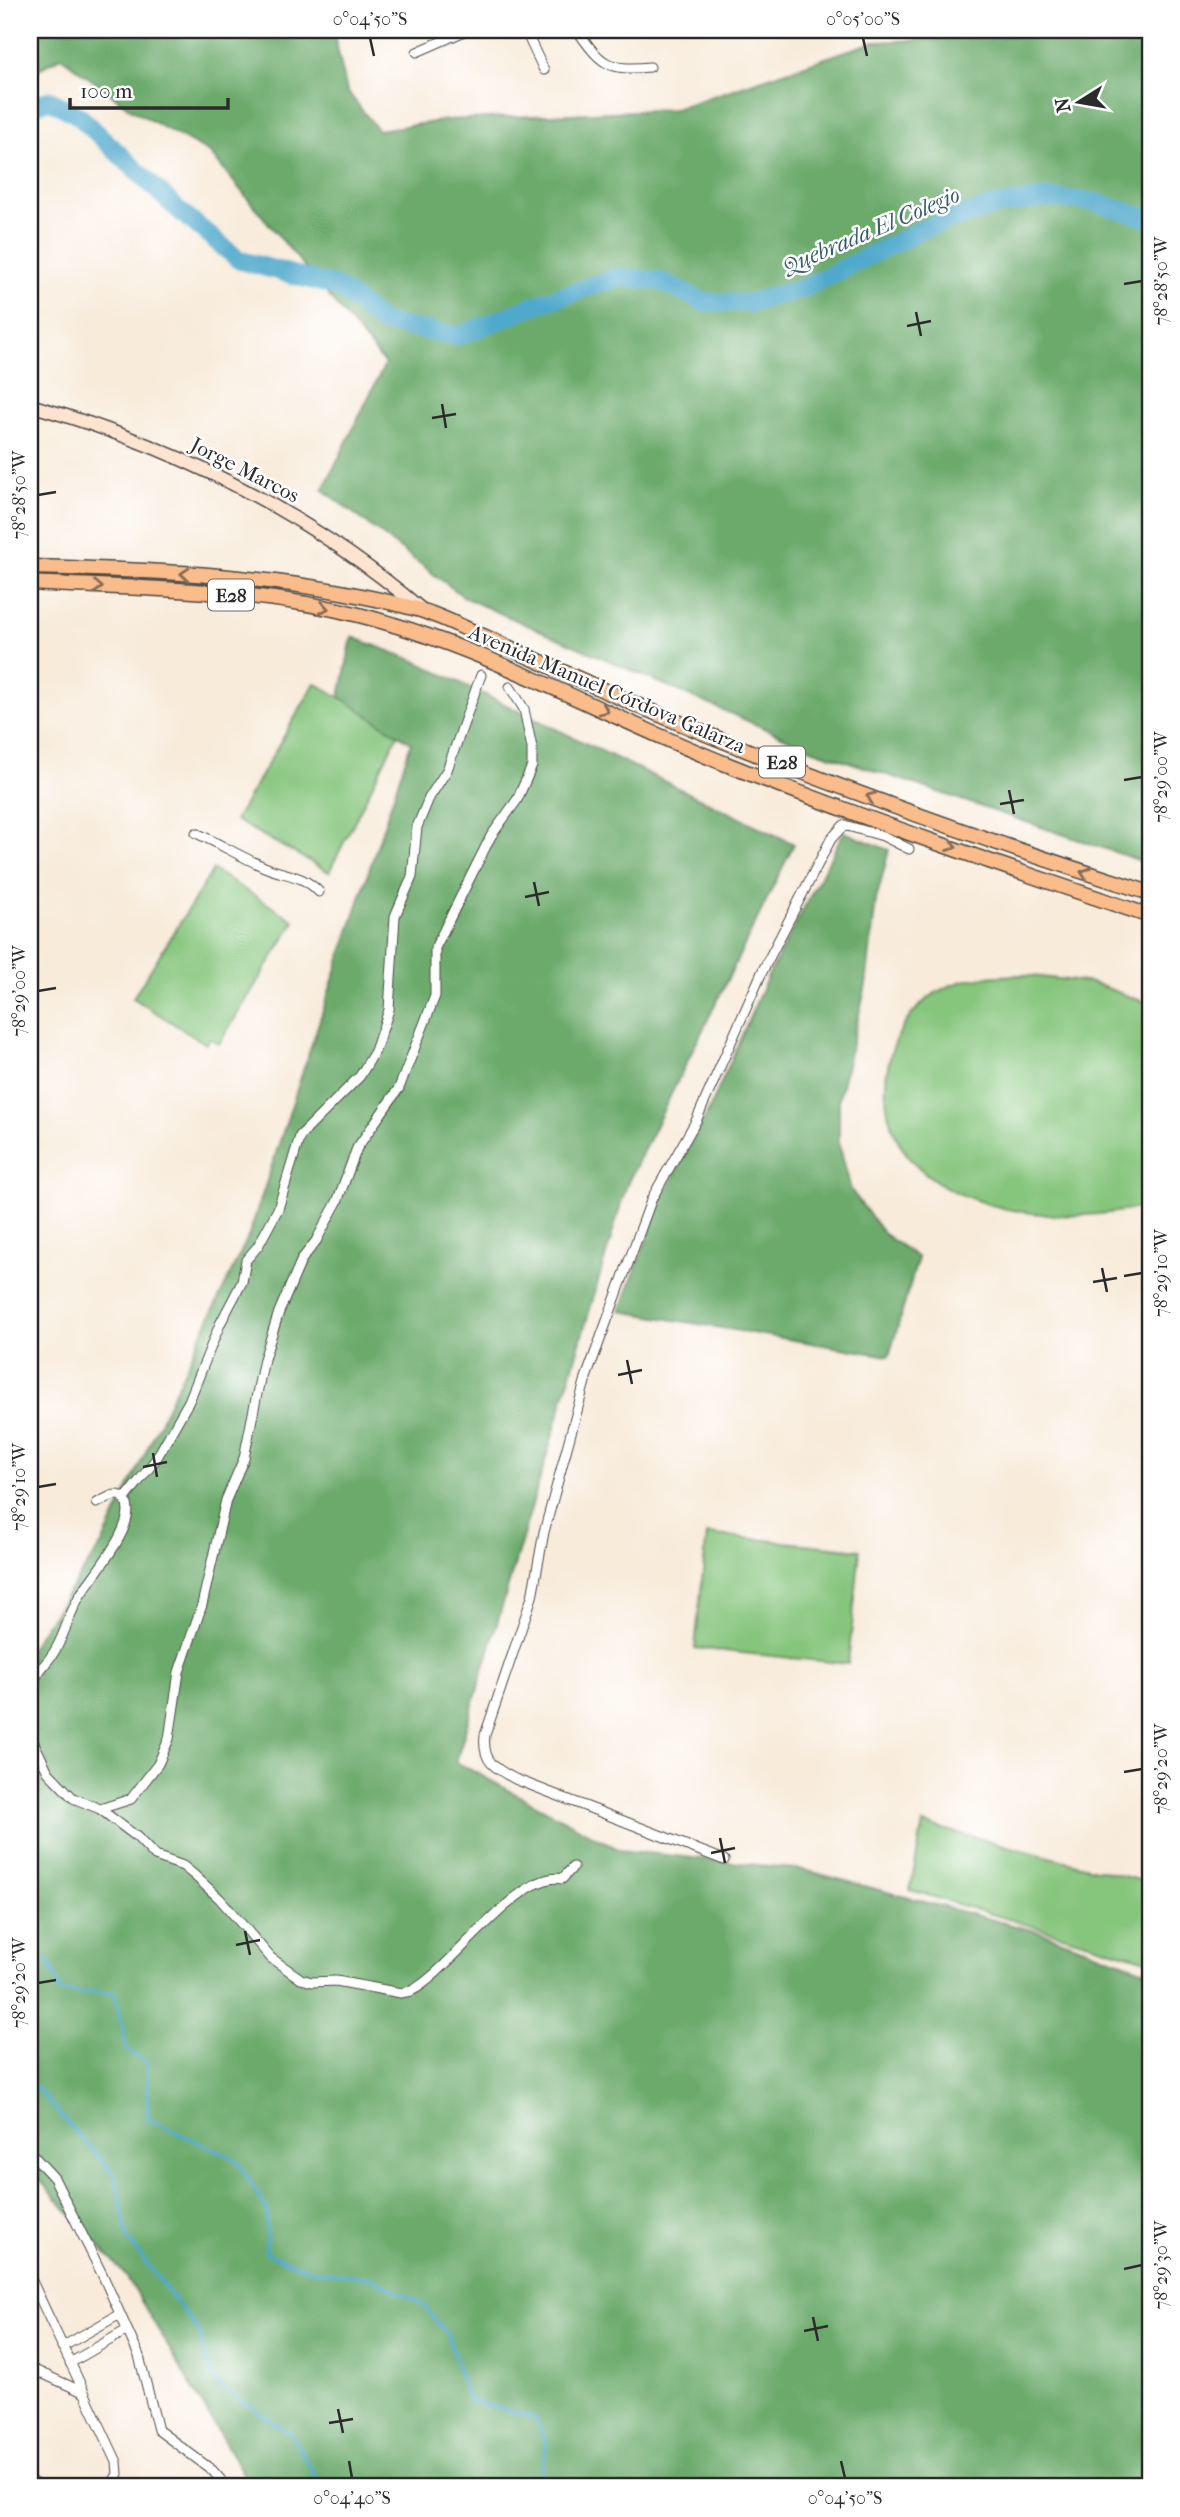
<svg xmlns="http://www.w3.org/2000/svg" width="1180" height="2517" font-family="'IM FELL French Canon',serif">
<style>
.green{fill:#85c57c;stroke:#587854;stroke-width:2}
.forest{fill:#6caa6c;stroke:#4c6a4c;stroke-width:2}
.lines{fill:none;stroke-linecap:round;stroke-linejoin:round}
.stream{stroke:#4fa9cc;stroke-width:3.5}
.river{stroke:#4fa9cc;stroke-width:19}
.minor-casing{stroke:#4a4845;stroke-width:11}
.secondary-casing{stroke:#4a4845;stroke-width:15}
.primary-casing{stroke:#4a4845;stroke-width:17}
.minor{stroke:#fff;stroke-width:9}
.secondary{stroke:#fde4d0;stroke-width:12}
.primary{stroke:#f9bc8a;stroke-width:14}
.oneway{stroke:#886c56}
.ticks{fill:none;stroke:#2b2b2b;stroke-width:2.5}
.labels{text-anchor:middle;stroke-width:5;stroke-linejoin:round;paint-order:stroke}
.shield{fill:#fff;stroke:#6b6b6b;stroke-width:2}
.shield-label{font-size:19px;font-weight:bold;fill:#2b2b2b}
.street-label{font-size:21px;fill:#2b2b2b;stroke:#fff}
.water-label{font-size:23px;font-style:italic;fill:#395d6b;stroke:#fff}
.neatline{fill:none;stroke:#2b2b2b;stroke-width:2.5}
.ticks-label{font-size:18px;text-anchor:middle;fill:#2b2b2b}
</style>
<rect width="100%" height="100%" fill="#fff"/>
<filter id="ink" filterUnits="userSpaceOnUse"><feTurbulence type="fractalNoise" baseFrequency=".0143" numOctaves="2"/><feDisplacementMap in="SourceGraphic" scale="14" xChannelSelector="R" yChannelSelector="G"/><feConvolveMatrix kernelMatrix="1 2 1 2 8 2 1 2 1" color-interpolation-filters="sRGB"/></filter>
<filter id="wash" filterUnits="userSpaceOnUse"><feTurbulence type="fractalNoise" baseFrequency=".00686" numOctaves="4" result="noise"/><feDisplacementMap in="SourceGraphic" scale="28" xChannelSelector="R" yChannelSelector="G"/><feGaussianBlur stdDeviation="1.57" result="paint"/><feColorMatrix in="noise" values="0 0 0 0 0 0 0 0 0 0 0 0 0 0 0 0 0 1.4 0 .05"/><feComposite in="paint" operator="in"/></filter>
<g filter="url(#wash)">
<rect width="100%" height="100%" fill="#f8ebda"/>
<path class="green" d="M315 683 399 732 329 872 235 820Z
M213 870 295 921 219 1044 210 1038 206 1044 133 998Z
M1023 975 1093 983 1150 1004V1204C1081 1227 960 1217 910 1158 865 1105 885 1014 949 986 972 976 999 976 1023 975Z
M707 1534 860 1550 848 1664 695 1648Z
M923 1824 1150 1883V1961L910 1890Z"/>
<path class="forest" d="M30 30H333L347 91 378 130 448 120 674 109 873 42 1150 30V864L814 750 465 598 323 490 385 364 210 153 132 110 61 57 30 74Z
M352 637 413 660 794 844 627 1184 456 1762 620 1850 804 1870 1043 1933 1150 1972V2487H251L127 2277 30 2169V1648L102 1544 249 1235 411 743 340 697Z
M844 832 889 850 876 900 866 985 839 1098V1143L851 1190 884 1234 918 1258 889 1356 620 1311 663 1196 711 1106 766 980Z"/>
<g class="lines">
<path class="stream" d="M30 1953 50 1963 61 1992H115L127 2050 147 2063 148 2119 237 2160 267 2210 266 2253 312 2270 371 2278 422 2304 448 2335 468 2400 536 2418 547 2445 537 2487
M30 2081 116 2176 127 2238 199 2331 208 2368 221 2387 291 2434 321 2487"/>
<path class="river" d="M30 106 50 100 79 116 175 207 239 260 338 287 383 323 459 336 538 304 619 277 660 281 704 302 750 303 804 288 923 229 994 206 1048 198 1095 202 1150 219"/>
</g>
</g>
<g filter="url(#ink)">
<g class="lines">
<g class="minor-casing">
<path id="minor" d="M525 30 544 70
M577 30C601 64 607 71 650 67
M417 52 467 30
M196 833C218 843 238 855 260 865 282 876 302 873 319 892
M125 1499 156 1459 189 1401 220 1324 242 1282 246 1260 258 1246 278 1209 300 1136 360 1076 375 1051 389 1010 395 916 412 877 417 827 429 798 447 770 481 675
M30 1688C36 1670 52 1660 59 1643 67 1627 71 1609 81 1594 93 1575 140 1522 125 1500 118 1489 106 1499 97 1503
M30 1735 48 1772 73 1798 100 1809 137 1837 155 1856 183 1866 194 1875 220 1899 271 1958 301 1979 312 1982 336 1981 401 1993 411 1991C449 1973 520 1869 562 1879L573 1867
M100 1809 131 1799 158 1764 169 1739 179 1672 202 1605 226 1500 244 1458 264 1359 279 1312 302 1259 316 1241 337 1202 357 1148 399 1088 435 996V948L491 836 517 800 532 766V748L524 709 510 687
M724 1860 515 1779C494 1768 482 1761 485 1735L532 1597 544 1532 586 1378 652 1198 696 1121 763 970 831 839 844 825 883 836 909 849
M30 2152 54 2178 103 2276 139 2356 158 2430 212 2470 227 2487
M30 2277 117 2462 118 2474 110 2487
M62 2347 120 2314
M70 2363 127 2330
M30 2368 83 2392
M30 2481 42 2487"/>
</g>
<g class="secondary-casing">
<path id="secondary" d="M30 405C174 446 307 512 421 609"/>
</g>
<g class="primary-casing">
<path id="primary" d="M30 567C159 570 291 575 417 609 439 615 461 627 483 636 535 659 587 683 639 706 806 777 978 839 1150 893
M30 583C139 589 252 588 359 615 488 648 604 716 726 764 866 820 1008 868 1150 916"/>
</g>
<use href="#minor" class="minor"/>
<use href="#secondary" class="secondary"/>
<use href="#primary" class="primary"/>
</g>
<defs><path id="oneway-chevron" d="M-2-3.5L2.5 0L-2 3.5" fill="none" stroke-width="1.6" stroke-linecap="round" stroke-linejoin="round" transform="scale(1.75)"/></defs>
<g class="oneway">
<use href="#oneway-chevron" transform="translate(185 574) rotate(-176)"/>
<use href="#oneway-chevron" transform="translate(98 587) rotate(3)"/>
<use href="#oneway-chevron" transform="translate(324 608) rotate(11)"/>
<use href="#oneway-chevron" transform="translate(604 710) rotate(24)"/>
<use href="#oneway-chevron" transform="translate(871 797) rotate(-159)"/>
<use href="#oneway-chevron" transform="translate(952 846) rotate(20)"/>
<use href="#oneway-chevron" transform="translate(1085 873) rotate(-162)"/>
</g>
</g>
<path class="ticks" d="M370 38 374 56M863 38 867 56M1124 284 1142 281M916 312 921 336M907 326 931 321M442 404 446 428M432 418 456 414M38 495 56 492M1124 780 1142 777M1009 790 1014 814M1000 804 1024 800M534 882 539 906M525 897 549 892M38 991 56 988M1102 1268 1107 1292M1124 1276 1142 1273M1093 1282 1117 1278M627 1360 632 1384M618 1375 642 1370M153 1453 157 1477M143 1467 167 1462M38 1487 56 1484M1124 1772 1142 1769M720 1838 725 1863M711 1853 735 1848M245 1931 250 1955M236 1945 260 1940M38 1983 56 1980M1124 2269 1142 2265M813 2317 818 2341M804 2331 828 2326M338 2409 343 2433M329 2423 353 2419M349 2461 352 2478M841 2461 845 2478"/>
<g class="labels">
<g class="shield">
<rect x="208" y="579.5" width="46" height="31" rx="5"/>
<rect x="759" y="746.5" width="46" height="31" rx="5"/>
</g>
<g class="shield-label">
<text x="231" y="602">E28</text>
<text x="782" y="769">E28</text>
</g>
<g class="street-label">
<text transform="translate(245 470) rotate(27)" y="7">Jorge Marcos</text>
<text transform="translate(607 689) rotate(23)" y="7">Avenida Manuel Córdova Galarza</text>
</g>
<g class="water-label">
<text transform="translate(871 230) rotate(-23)" y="8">Quebrada El Colegio</text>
</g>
</g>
<rect width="1180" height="2517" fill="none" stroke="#fff" stroke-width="77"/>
<g transform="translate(1079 102) rotate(259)" stroke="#ffffff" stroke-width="5" paint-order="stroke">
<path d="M0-5L12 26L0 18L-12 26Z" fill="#2b2b2b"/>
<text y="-10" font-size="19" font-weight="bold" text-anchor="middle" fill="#2b2b2b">N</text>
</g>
<path d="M70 98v10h158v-10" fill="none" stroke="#2b2b2b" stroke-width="3.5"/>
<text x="80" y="98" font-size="21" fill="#2b2b2b" stroke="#ffffff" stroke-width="5" paint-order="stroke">100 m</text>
<rect x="38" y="38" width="1104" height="2440" class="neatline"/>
<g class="ticks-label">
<text x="370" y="25">0°04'50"S</text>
<text x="863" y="25">0°05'00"S</text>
<text transform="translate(1161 281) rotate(-90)" y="6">78°28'50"W</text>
<text transform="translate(19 495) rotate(-90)" y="6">78°28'50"W</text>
<text transform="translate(1161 777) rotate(-90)" y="6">78°29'00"W</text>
<text transform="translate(19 991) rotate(-90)" y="6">78°29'00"W</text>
<text transform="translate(1161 1273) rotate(-90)" y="6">78°29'10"W</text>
<text transform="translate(19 1487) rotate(-90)" y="6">78°29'10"W</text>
<text transform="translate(1161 1769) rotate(-90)" y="6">78°29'20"W</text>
<text transform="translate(19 1983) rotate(-90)" y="6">78°29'20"W</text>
<text transform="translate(1161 2265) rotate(-90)" y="6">78°29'30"W</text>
<text x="352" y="2504">0°04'40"S</text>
<text x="845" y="2504">0°04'50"S</text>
</g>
</svg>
